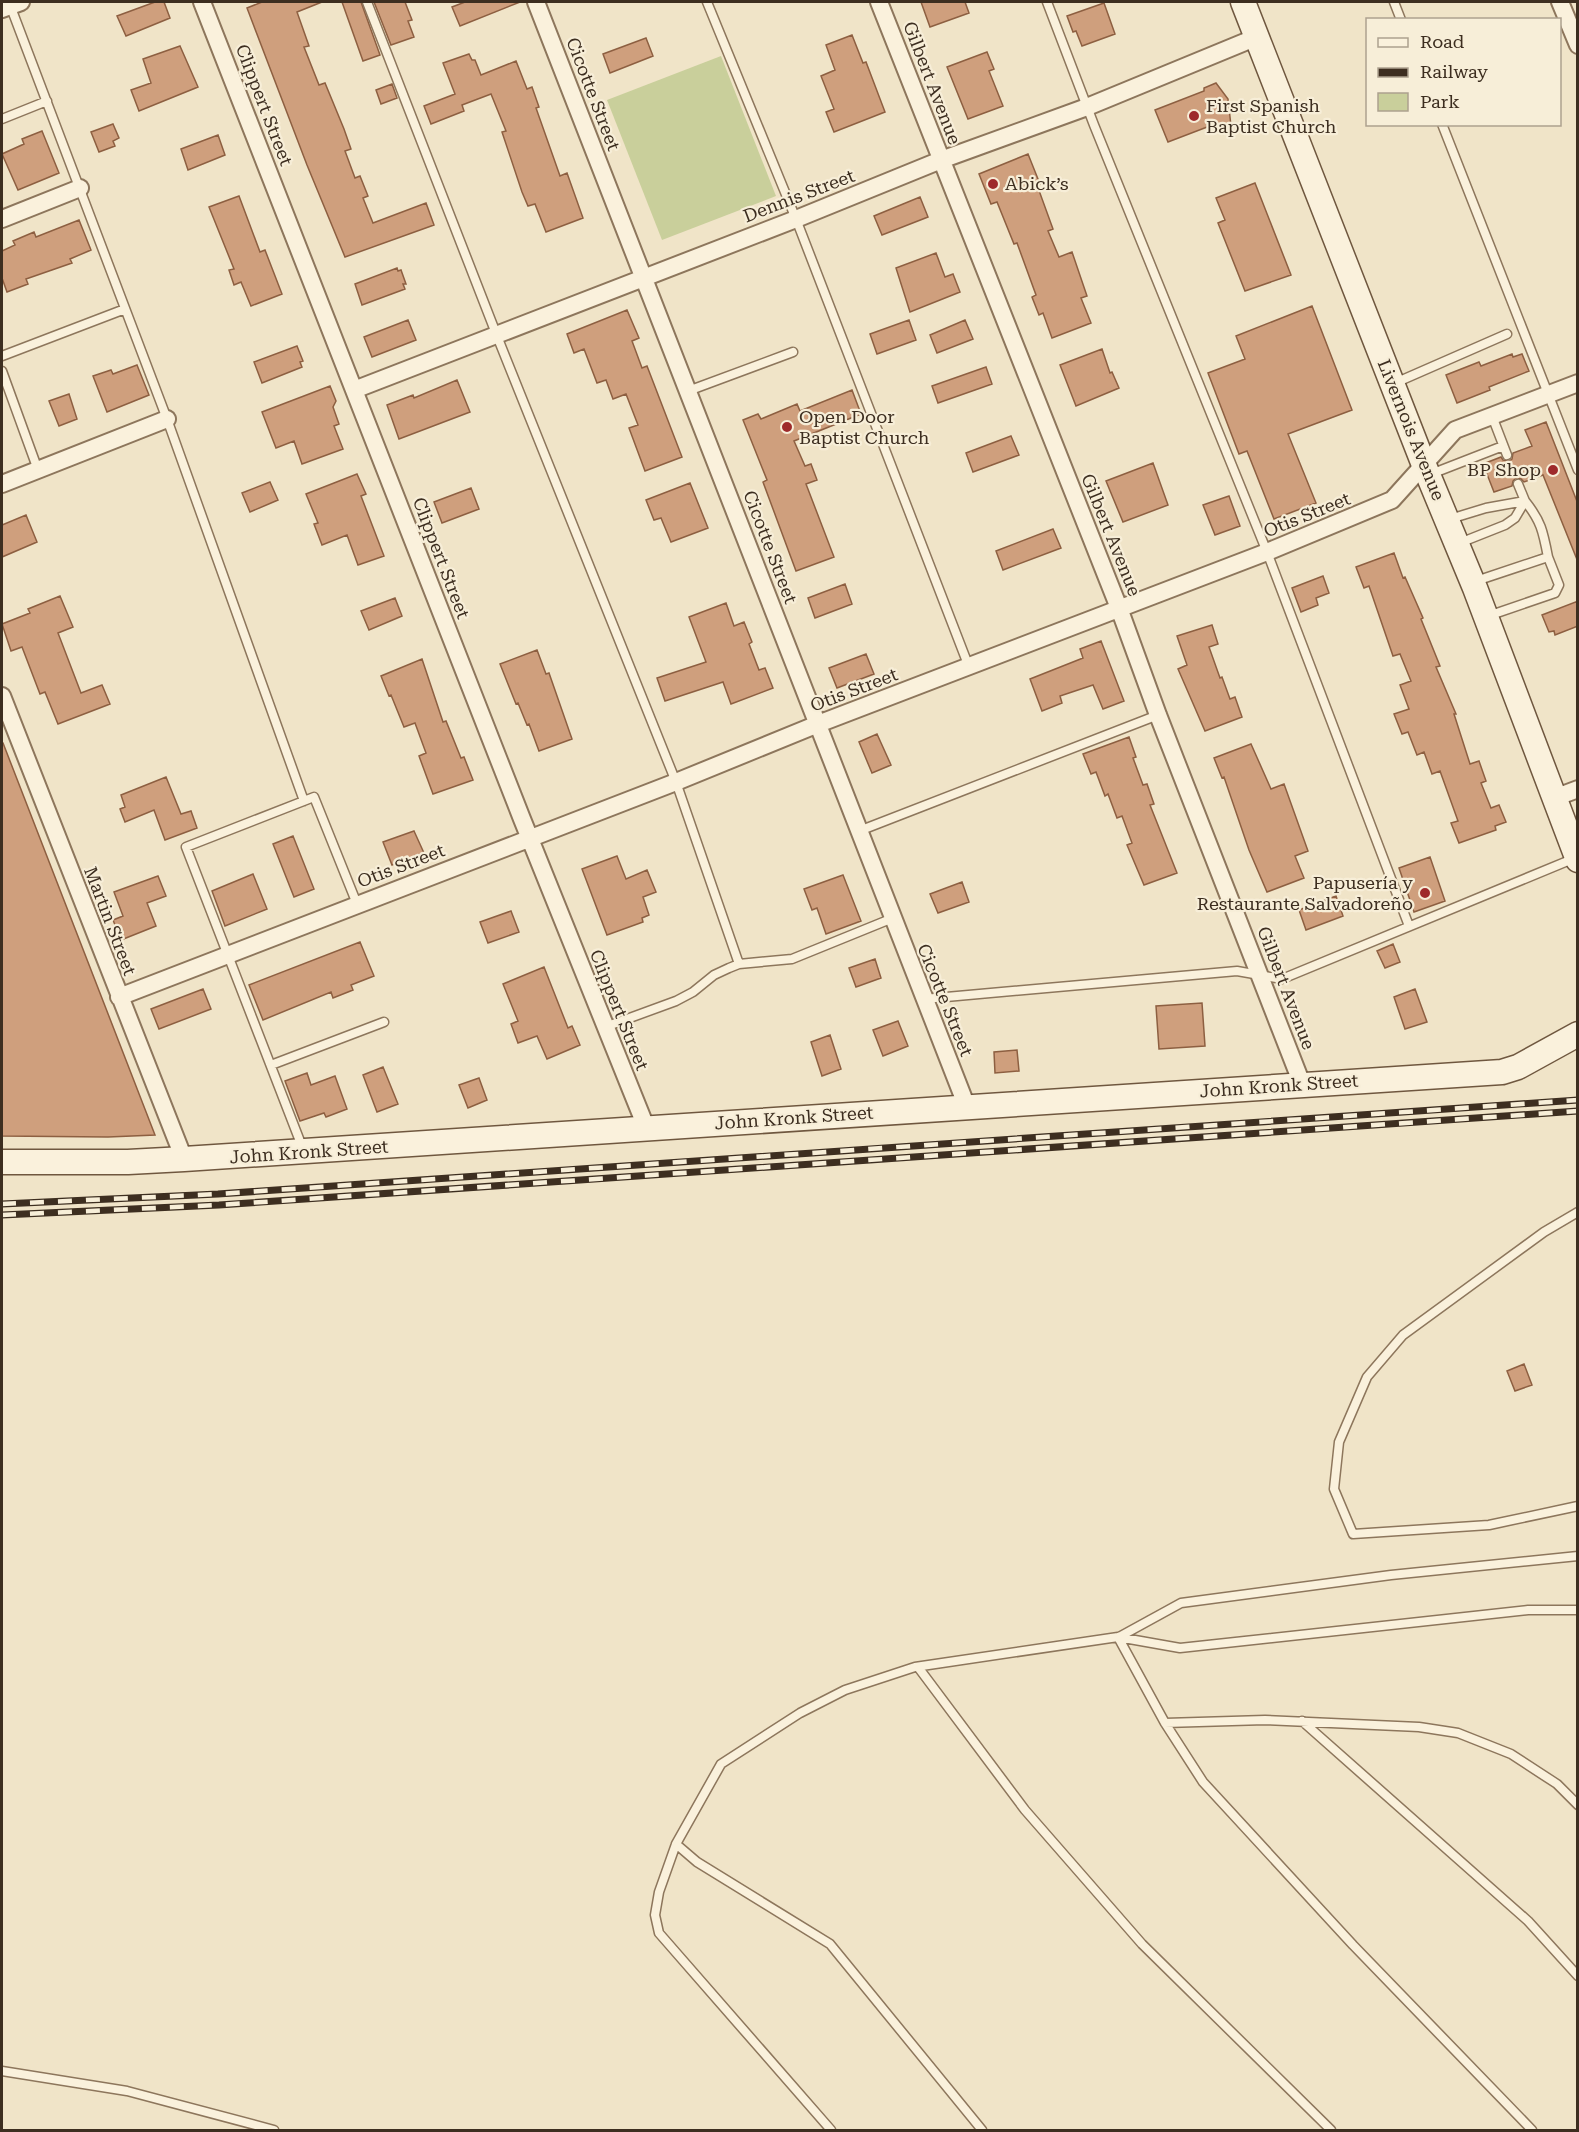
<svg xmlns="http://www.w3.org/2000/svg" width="1579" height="2132" font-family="'Roboto Serif',serif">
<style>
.green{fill:#c9cf9b}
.building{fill:#cf9f7d;stroke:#8d5f41;stroke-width:1.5}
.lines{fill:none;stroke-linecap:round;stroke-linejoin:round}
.lane-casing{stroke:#8d765c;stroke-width:11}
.street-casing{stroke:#8d765c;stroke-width:20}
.secondary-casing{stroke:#6f573f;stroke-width:27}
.lane{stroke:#faf1dc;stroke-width:8}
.street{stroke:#faf1dc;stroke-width:16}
.secondary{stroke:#faf1dc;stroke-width:24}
.rail-casing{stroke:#3d2e20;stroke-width:7}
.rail{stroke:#f7eed8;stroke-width:4.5;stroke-dasharray:14;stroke-linecap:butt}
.poi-dot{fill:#9e2a2b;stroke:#f7eed8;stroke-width:2}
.labels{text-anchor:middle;stroke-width:4.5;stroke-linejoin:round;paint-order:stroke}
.street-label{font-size:18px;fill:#3d2e20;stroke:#f7eed8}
.poi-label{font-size:18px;fill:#3d2e20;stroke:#f7eed8;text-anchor:start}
</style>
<rect width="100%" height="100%" fill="#f0e4c8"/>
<path class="green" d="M721 56 776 196 662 240 607 100Z"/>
<path class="building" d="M155 2H164L170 18 126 36 117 16Z
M262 2H322L297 12 309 46 304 47 319 85 325 83 344 129 351 149 345 151 355 178 360 176 368 196 363 198 373 223 426 203 434 225 345 257 307 165 247 8Z
M342 2H361L380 55 363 61Z
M374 2H405L412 20 408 21 414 37 391 45Z
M465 2H520L460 26 452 7Z
M921 2H965L969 13 930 27Z
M1104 3 1115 34 1082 46 1076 31 1073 32 1067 16Z
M852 35 863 63 866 62 885 112 834 132 826 112 834 109 821 76 835 70 826 45Z
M646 38 653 56 610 73 603 54Z
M180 46 198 87 139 111 131 90 151 83 143 59Z
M987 52 994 69 989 71 1003 106 968 119 947 67Z
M469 54 472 60H475L481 75 516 61 527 89 532 87 539 107 536 108 560 176 567 173 583 218 546 232 535 204 528 206 522 192 502 132 506 131 491 94 462 105 464 111 431 124 424 106 455 94 443 63Z
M1216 83 1228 99 1231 126 1218 131 1215 124 1168 142 1155 110 1204 91V88Z
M392 84 397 98 381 104 376 90Z
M113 124 119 138 113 141 115 146 99 152 91 132Z
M42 131 59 173 18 190 2 154 24 144 22 139Z
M218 135 225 155 188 170 181 149Z
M1028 154 1040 184 1037 185 1053 229 1048 231 1059 257 1072 252 1087 296 1081 298 1091 323 1052 338 1043 313 1039 315 1032 297 1036 295 1017 243 1014 244 997 202 991 204 979 174Z
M1255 183 1291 275 1245 291 1218 223 1225 220 1216 198Z
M239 196 260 252 265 250 282 294 251 306 241 282 234 285 229 270 234 269 209 207Z
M920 197 928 217 882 235 874 216Z
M79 220 91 250 70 259 72 263 26 279 28 284 7 292 2 278V251L15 245 13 241 34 232 36 237Z
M936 253 945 277 953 274 960 292 910 312 896 268Z
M397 268 398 271 401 270 406 284H403L405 289 362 305 355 284Z
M1312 306 1352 410 1288 434 1316 503 1274 519 1247 451 1239 454 1208 373 1245 359 1236 336Z
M627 310 639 338 632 341 642 368 647 366 682 457 645 471 629 428 638 425 626 394 613 399 606 380 597 383 584 349 574 353 567 334Z
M408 320 416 340 372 357 364 337Z
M909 320 916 340 877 354 870 334Z
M965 320 973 339 937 353 930 335Z
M297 346 303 361 300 362 302 367 262 383 254 362Z
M1102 349 1110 373 1112 372 1119 388 1076 406 1060 365Z
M1512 354 1513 357 1522 354 1529 371 1489 387 1490 390 1457 403 1446 375 1479 362 1481 366Z
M137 365 149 395 107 412 93 376 111 370 113 374Z
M986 367 992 384 938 403 932 386Z
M457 380 470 412 399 439 387 405 413 395 414 398Z
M330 386 336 401 333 407 339 424 334 426 343 449 302 464 294 441 276 448 262 412Z
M852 390 861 414 794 441 805 466 811 464 817 480 806 484 834 557 796 571 763 482 767 480 743 420 758 414 761 419 797 404 800 411Z
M69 394 77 419 59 426 49 401Z
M1546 422 1578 504V562L1543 475 1524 482 1521 479 1516 478 1513 481 1512 486 1494 492 1483 464 1501 457 1503 460 1509 461 1512 459 1513 453 1532 446 1525 430Z
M1011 436 1019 455 973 472 966 453Z
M1153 463 1168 505 1123 522 1106 481Z
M357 474 366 494 361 496 384 556 358 565 347 535 322 545 314 524 318 523 306 494Z
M270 482 278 500 250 512 242 493Z
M690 483 708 528 671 542 661 518 654 520 646 500Z
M471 488 479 509 442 523 434 502Z
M1229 496 1240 526 1215 535 1203 505Z
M26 515 37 542 2 557V525Z
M1053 529 1061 548 1003 570 996 551Z
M1394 553 1403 578 1405 577 1423 618 1421 619 1440 666 1436 667 1456 714H1454L1470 764 1479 761 1486 781 1481 783 1491 808 1499 805 1506 822 1495 826 1496 830 1459 843 1451 823 1458 821 1440 771 1432 774 1424 752 1417 755 1408 732 1402 734 1394 714 1409 709 1400 685 1411 681 1400 654 1393 656 1369 586 1364 588 1356 567Z
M1323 576 1329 593 1316 598 1318 605 1301 612 1292 588Z
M845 584 852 604 815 618 808 598Z
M60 596 73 627 58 633 81 693 102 685 110 704 58 724 45 692 40 694 22 647 11 651 2 624 30 613 28 609Z
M395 598 402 616 369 630 361 611Z
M1578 601V626L1555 635 1554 631 1549 632 1542 615Z
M726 603 734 626 744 622 752 642 749 644 759 670 765 668 773 688 731 704 723 682 665 701 657 678 706 662 689 617Z
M1212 625 1218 644 1209 647 1220 678 1222 677 1230 699 1235 697 1242 717 1205 731 1178 669 1187 665 1177 636Z
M1101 641 1124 701 1103 709 1093 685 1060 696 1062 703 1042 711 1030 679 1083 658 1080 649Z
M537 650 546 674 549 673 572 739 539 751 529 724 527 725 518 703 516 704 500 664Z
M866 654 874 674 837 688 829 668Z
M422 659 443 722 446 721 461 758 464 757 473 780 433 794 419 756 426 753 415 723 404 727 391 695 389 696 381 676Z
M877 734 891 765 872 773 859 742Z
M1129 737 1136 757 1133 758 1143 785 1147 784 1154 804 1150 805 1177 873 1144 885 1127 845 1132 843 1122 816 1117 818 1108 794 1105 796 1096 772 1091 774 1083 754Z
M2 743H3L155 1135 108 1137 2 1136Z
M1251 744 1271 789 1284 784 1308 851 1295 856 1304 878 1267 892 1249 850 1224 777 1222 778 1214 758Z
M166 777 181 814 191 811 197 828 165 840 154 810 125 822 120 809 125 807 121 795Z
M414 831 424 853 392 865 383 842Z
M293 836 314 889 294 897 273 844Z
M617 856 626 879 647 870 656 892 643 897 649 915 642 918 643 922 607 935 582 869Z
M1430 857 1445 901 1414 912 1399 868Z
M253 874 267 909 225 926 212 891Z
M843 875 861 921 826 934 817 908 812 910 804 889Z
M158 876 166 896 147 903 156 926 121 940 113 920 123 916 114 892Z
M962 882 969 902 938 913 930 894Z
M1336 896 1343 916 1306 930 1299 910Z
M511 911 519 932 488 943 480 922Z
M360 942 374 976 351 985 353 990 333 998 331 992 263 1020 249 985Z
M1393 944 1400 962 1385 968 1377 951Z
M875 959 881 978 856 987 849 968Z
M544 967 568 1028 572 1026 580 1045 547 1059 537 1036 518 1043 511 1024 518 1021 503 984Z
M203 989 211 1009 159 1029 151 1009Z
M1415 989 1427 1022 1405 1029 1394 997Z
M1202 1003 1205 1046 1159 1049 1156 1006Z
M898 1021 908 1046 883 1056 873 1030Z
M830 1035 841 1069 822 1076 811 1042Z
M1017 1050 1019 1071 995 1073 994 1052Z
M383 1067 398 1104 377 1112 363 1075Z
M307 1073 311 1085 335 1076 347 1109 326 1117 324 1113 300 1121 285 1081Z
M479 1078 487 1100 468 1108 459 1085Z
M1524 1364 1532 1385 1515 1391 1507 1371Z"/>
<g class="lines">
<g class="lane-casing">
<path id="lane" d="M367 2 497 336 676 782 739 964
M707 2 796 219 969 667
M1047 2 1094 125 1267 552 1409 926
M1394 2 1401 20
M10 5 167 419 304 801
M2 119 47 101
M1442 124 1578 470
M2 356 125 309
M2 371 38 470
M1395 383 1507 334
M688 391 793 352
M1492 416 1507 455
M1431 474 1503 446
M1450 519 1486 508 1525 501C1541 521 1543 531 1548 557L1473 582
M1457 544 1505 525 1515 518 1525 501 1518 484
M1488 616 1555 593 1559 585 1548 557
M859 831 1158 715
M924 999 1237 971 1282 979 1575 858
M605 1027 676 1001 693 992 714 975 729 968 739 964 792 959 893 918
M271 1065 384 1022
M303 1149 186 847 314 797 357 904
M1578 1212 1544 1232 1403 1335 1367 1377 1339 1442 1334 1489 1353 1534 1489 1525 1578 1506
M1118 1637 1165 1723 1203 1782 1353 1945 1532 2130
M1119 1637 1181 1603 1391 1575 1578 1556
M918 1667 1025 1810 1142 1944 1331 2130
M1302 1721 1528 1921 1578 1976
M1165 1723 1265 1720 1419 1727 1458 1733 1511 1754 1557 1784 1578 1805
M676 1844 659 1892 655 1915 659 1933 831 2130
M2 2071 127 2091 274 2130
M982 2130 830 1944 697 1862 676 1844 721 1764 800 1713 845 1690 915 1667 1118 1637 1180 1648 1528 1610H1578"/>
</g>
<g class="street-casing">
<path id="street" d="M202 2 522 819 646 1127
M536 2 967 1107
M879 2 1119 608 1158 715 1302 1084
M1560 2 1578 45
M2 9 21 2
M2 219 80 188
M354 390 796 219 941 160 1087 107 1257 37
M2 484 167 419
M2 696 184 1159
M1554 798 1578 789
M119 997 676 782 818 724 1267 552 1392 500 1455 430 1578 383"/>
</g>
<g class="secondary-casing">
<path id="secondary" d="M1243 2 1424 465 1475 588 1578 860
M2 1162H128L184 1159 1502 1072 1518 1067 1578 1034"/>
</g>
<use href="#lane" class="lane"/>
<use href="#street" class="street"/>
<use href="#secondary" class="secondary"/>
<g class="rail-casing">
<path id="rail" d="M2 1204 218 1194 1578 1100
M2 1215 219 1205 1578 1111"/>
</g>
<use href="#rail" class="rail"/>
</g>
<g class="poi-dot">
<circle cx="1194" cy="116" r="6"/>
<circle cx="993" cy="184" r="6"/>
<circle cx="787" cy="427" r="6"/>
<circle cx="1553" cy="470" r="6"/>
<circle cx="1425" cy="893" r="6"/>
</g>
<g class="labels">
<g class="street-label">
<text transform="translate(932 83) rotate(69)" y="6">Gilbert Avenue</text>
<text transform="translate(593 94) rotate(69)" y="6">Cicotte Street</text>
<text transform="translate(264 105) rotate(69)" y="6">Clippert Street</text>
<text transform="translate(799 196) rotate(-21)" y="6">Dennis Street</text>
<text transform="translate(1411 430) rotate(68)" y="6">Livernois Avenue</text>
<text transform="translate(1307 515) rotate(-22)" y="6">Otis Street</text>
<text transform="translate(1111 535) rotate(68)" y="6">Gilbert Avenue</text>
<text transform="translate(770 547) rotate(69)" y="6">Cicotte Street</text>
<text transform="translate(441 558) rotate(69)" y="6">Clippert Street</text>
<text transform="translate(854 690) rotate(-21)" y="6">Otis Street</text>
<text transform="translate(401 866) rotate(-21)" y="6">Otis Street</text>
<text transform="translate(110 921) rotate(69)" y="6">Martin Street</text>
<text transform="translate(1286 988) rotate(69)" y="6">Gilbert Avenue</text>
<text transform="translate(945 1000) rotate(68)" y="6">Cicotte Street</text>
<text transform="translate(619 1010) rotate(68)" y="6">Clippert Street</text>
<text transform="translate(1279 1086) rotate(-4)" y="6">John Kronk Street</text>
<text transform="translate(794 1118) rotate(-4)" y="6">John Kronk Street</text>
<text transform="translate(309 1152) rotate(-4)" y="6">John Kronk Street</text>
</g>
<g class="poi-label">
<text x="1206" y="112">First Spanish<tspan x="1206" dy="21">Baptist Church</tspan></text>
<text x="1005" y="190">Abick’s</text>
<text x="799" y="423">Open Door<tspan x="799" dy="21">Baptist Church</tspan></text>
<text x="1541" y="476" text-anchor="end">BP Shop</text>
<text x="1413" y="889" text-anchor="end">Papusería y<tspan x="1413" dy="21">Restaurante Salvadoreño</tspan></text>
</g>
</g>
<rect width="1579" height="2132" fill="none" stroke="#3d2e20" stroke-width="6"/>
<rect x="1366" y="18" width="195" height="108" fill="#f7eed8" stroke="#ada18e" stroke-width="1.5"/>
<rect x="1378" y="38" width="30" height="9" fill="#faf1dc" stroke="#ada18e" stroke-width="1.5"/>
<text x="1420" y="48" font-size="18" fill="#3d2e20">Road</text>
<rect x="1378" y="68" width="30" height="9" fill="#3d2e20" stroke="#ada18e" stroke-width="1.5"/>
<text x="1420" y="78" font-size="18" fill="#3d2e20">Railway</text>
<rect x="1378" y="93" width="30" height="18" fill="#c9cf9b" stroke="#ada18e" stroke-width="1.5"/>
<text x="1420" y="108" font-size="18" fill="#3d2e20">Park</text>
</svg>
